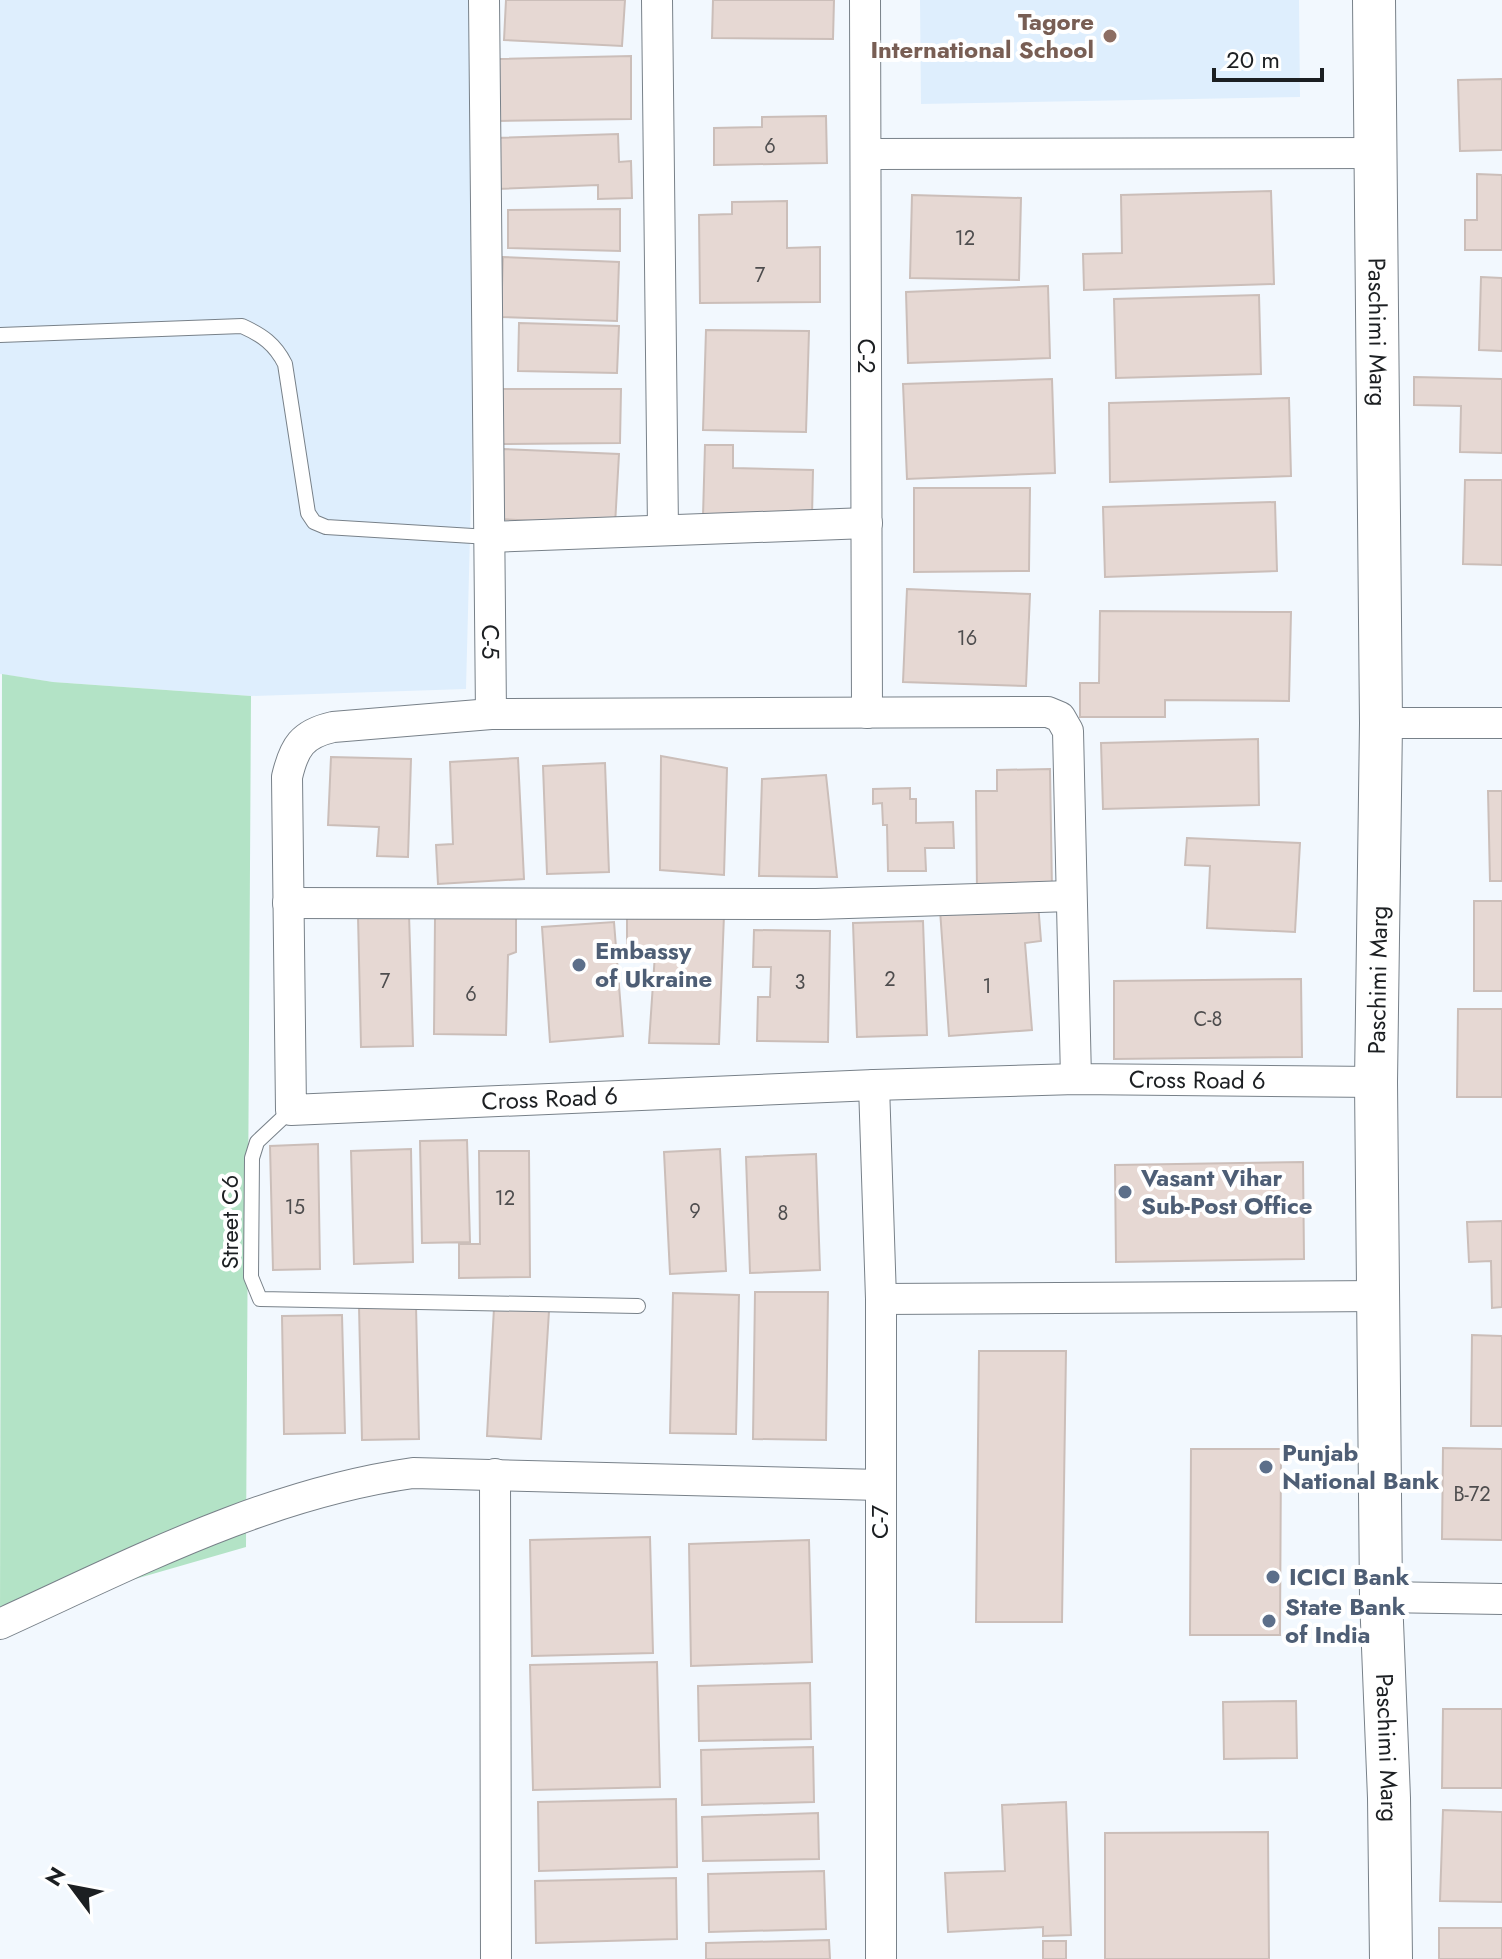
<svg xmlns="http://www.w3.org/2000/svg" width="1502" height="1959" font-family="Jost,sans-serif">
<style>
.built{fill:#deeefd}
.green{fill:#b3e3c6}
.building{fill:#e6d8d3;stroke:#cbbeb9;stroke-width:2}
.lines{fill:none;stroke-linecap:round;stroke-linejoin:round}
.service-casing{stroke:#788189;stroke-width:16}
.minor-casing{stroke:#788189;stroke-width:32}
.secondary-casing{stroke:#788189;stroke-width:44}
.service{stroke:#fff;stroke-width:14}
.minor{stroke:#fff;stroke-width:30}
.secondary{stroke:#fff;stroke-width:42}
.education-dot{fill:#8d6e63;stroke:#fff;stroke-width:3}
.service-dot{fill:#5c6f8a;stroke:#fff;stroke-width:3}
.labels{text-anchor:middle;stroke-width:8;stroke-linejoin:round;paint-order:stroke}
.number-label{font-size:20px;fill:#4e4d4e}
.education-label{font-size:24px;font-weight:bold;fill:#785e54;stroke:#fff;text-anchor:end}
.street-label{font-size:24px;fill:#1c1f22;stroke:#fff}
.service-label{font-size:24px;font-weight:bold;fill:#4e5e75;stroke:#fff;text-anchor:start}
</style>
<rect width="100%" height="100%" fill="#f2f8fe"/>
<path class="built" d="M0 0H484L466 689 251 696 53 682 0 674Z
M920 0H1299L1300 97 921 104Z"/>
<path class="green" d="M2 674 53 682 251 696 246 1547 0 1618Z"/>
<path class="building" d="M506 0H625L622 46 504 40Z
M713 0H834L833 39 712 38Z
M631 56V119L497 121V59Z
M1502 79V150L1460 151 1458 80Z
M826 116 827 163 714 165V128L762 127V117Z
M618 134 619 162 631 161 632 198 598 199V185L498 189 496 138Z
M1477 174 1502 175V250H1465V220H1477Z
M1271 191 1274 284 1084 290 1083 254 1122 253 1121 195Z
M912 195 1021 198 1019 280 910 278Z
M787 201V248L820 247V302L700 303 699 215 732 214V202Z
M620 209V251L508 248V210Z
M503 257 619 262 617 321 501 317Z
M1481 277 1502 278V351L1479 350Z
M1048 286 1050 358 908 363 906 292Z
M1259 295 1261 374 1116 378 1114 299Z
M519 323 619 326 617 373 518 371Z
M706 330 809 331 806 432 703 430Z
M1414 377 1502 379V453L1460 452 1461 406 1414 405Z
M1052 379 1055 473 907 479 903 384Z
M501 389H621L620 443 501 444Z
M1289 398 1291 476 1110 482 1109 403Z
M705 445H733V468L813 470 812 517 703 516Z
M502 449 619 454 615 525 498 519Z
M1465 480H1502V565L1463 564Z
M914 488H1030L1029 571 914 572Z
M1275 502 1277 571 1105 577 1103 507Z
M907 589 1030 594 1026 686 903 682Z
M1100 611 1291 612 1289 701 1165 700V717H1080V683H1099Z
M1258 739 1259 805 1103 809 1101 743Z
M661 756 727 768 724 875 660 870Z
M331 757 411 759 408 857 377 856 379 827 328 825Z
M518 758 524 879 438 884 436 845 453 844 450 762Z
M605 763 609 872 547 874 543 766Z
M1050 769 1052 891 977 892 976 791H997V770Z
M826 775 837 877 759 876 762 779Z
M910 788V799H916V823L953 822 954 848H925L926 871H888L887 825H883L882 803 873 804V789Z
M1488 791H1502V881H1490Z
M1187 838 1300 843 1295 932 1207 928 1210 866 1185 865Z
M1474 901H1502V991H1474Z
M1038 903 1041 941 1025 943 1032 1030 949 1036 940 910Z
M627 913 724 915 719 1044 649 1043 655 954 627 953Z
M409 914 413 1046 361 1047 358 916Z
M435 918H516V952L508 955 506 1035 434 1034Z
M923 921 927 1035 857 1037 853 923Z
M614 922 623 1036 550 1042 542 927Z
M754 930 830 931 828 1042 757 1041 758 997H770L771 967H753Z
M1301 979 1302 1057 1114 1059V981Z
M1458 1009H1502V1097H1457Z
M467 1140 470 1242 422 1243 420 1141Z
M318 1144 320 1269 273 1270 270 1146Z
M411 1149 413 1262 354 1264 351 1151Z
M720 1149 726 1271 670 1274 664 1152Z
M479 1151H529L530 1277 459 1278V1244H480Z
M816 1154 820 1270 750 1273 746 1157Z
M1303 1162 1304 1259 1116 1262 1115 1165Z
M1502 1221V1307L1492 1308 1491 1261 1469 1262 1467 1222Z
M755 1292H828L826 1440 753 1439Z
M673 1293 739 1295 736 1434 670 1433Z
M416 1305 419 1439 362 1440 359 1306Z
M494 1308 549 1311 541 1439 487 1436Z
M342 1315 345 1433 284 1434 282 1316Z
M1472 1335 1502 1336V1426H1471Z
M979 1351H1066L1062 1622H976Z
M1443 1448 1502 1449V1540L1442 1539Z
M1191 1449H1281L1280 1635H1190Z
M650 1537 653 1653 532 1656 530 1540Z
M809 1540 812 1662 691 1666 689 1544Z
M657 1662 660 1787 533 1790 530 1665Z
M810 1683 811 1739 699 1741 698 1686Z
M1296 1701 1297 1758 1224 1759 1223 1702Z
M1443 1709H1502V1788H1442Z
M813 1747 814 1802 702 1805 701 1750Z
M676 1799 677 1867 539 1871 538 1802Z
M1066 1802 1071 1935 1043 1936V1927L948 1932 945 1873 1005 1871 1002 1805Z
M1443 1810 1502 1812V1902L1440 1901Z
M818 1813 819 1859 703 1861 702 1817Z
M1268 1832 1269 1959H1105V1833Z
M824 1871 826 1929 709 1932 708 1874Z
M676 1878 677 1939 536 1943 535 1881Z
M1439 1928H1502V1959H1439Z
M829 1940 830 1959H706V1943Z
M1043 1941H1066V1959H1043Z"/>
<g class="lines">
<g class="service-casing">
<path id="service" d="M0 335 242 326C262 335 275 344 285 364L308 513 314 522 326 527 489 537
M291 1110 257 1142 252 1158 251 1277 260 1299 638 1306"/>
</g>
<g class="minor-casing">
<g id="minor">
<path id="s1" d="M484 0 491 714"/>
<path d="M657 0 663 530"/>
<path id="s2" d="M865 0 867 713"/>
<path d="M867 154 1375 153"/>
<path d="M489 537 867 523"/>
<path d="M1381 723H1502"/>
<path d="M288 903 816 904 1070 896"/>
<path id="s3" d="M1076 1079 1068 731 1060 717 1048 712 491 714 333 727C302 734 294 747 287 777L291 1110 874 1085 1076 1079 1376 1082"/>
<path d="M874 1085 881 1299V1959"/>
<path d="M881 1299 1380 1296"/>
<path d="M495 1474 496 1959"/>
<path d="M1381 1597 1502 1599"/>
<path d="M0 1624C134 1563 265 1494 413 1473L880 1485"/>
</g>
</g>
<g class="secondary-casing">
<g id="secondary">
<path id="s4" d="M1374 0 1381 723 1376 1082 1381 1597 1389 1798 1391 1959"/>
</g>
</g>
<use href="#service" class="service"/>
<use href="#minor" class="minor"/>
<use href="#secondary" class="secondary"/>
</g>
<circle class="education-dot" cx="1110" cy="36" r="8"/>
<g class="service-dot">
<circle cx="579" cy="965" r="8"/>
<circle cx="1125" cy="1192" r="8"/>
<circle cx="1266" cy="1467" r="8"/>
<circle cx="1273" cy="1577" r="8"/>
<circle cx="1269" cy="1621" r="8"/>
</g>
<g class="labels">
<g class="number-label">
<text x="770" y="153">6</text>
<text x="965" y="245">12</text>
<text x="760" y="282">7</text>
<text x="967" y="645">16</text>
<text x="890" y="986">2</text>
<text x="385" y="988">7</text>
<text x="800" y="989">3</text>
<text x="987" y="993">1</text>
<text x="471" y="1001">6</text>
<text x="1208" y="1026">C-8</text>
<text x="505" y="1205">12</text>
<text x="295" y="1214">15</text>
<text x="695" y="1218">9</text>
<text x="783" y="1220">8</text>
<text x="1472" y="1501">B-72</text>
</g>
<g class="education-label">
<text x="1094" y="30">Tagore<tspan x="1094" dy="28">International School</tspan></text>
</g>
<g class="street-label">
<text dy="8" stroke="none"><textPath href="#s4" startOffset="332">Paschimi Marg</textPath></text>
<text dy="8" stroke="none"><textPath href="#s2" startOffset="356">C-2</textPath></text>
<text dy="8" stroke="none"><textPath href="#s1" startOffset="642">C-5</textPath></text>
<text transform="translate(1378 980) rotate(-89)" y="8">Paschimi Marg</text>
<text dy="8" stroke="none"><textPath href="#s3" startOffset="2406">Cross Road 6</textPath></text>
<text dy="8" stroke="none"><textPath href="#s3" startOffset="1758">Cross Road 6</textPath></text>
<text transform="translate(230 1222) rotate(-90)" y="8">Street C6</text>
<text transform="translate(880 1522) rotate(-90)" y="8">C-7</text>
<text dy="8" stroke="none"><textPath href="#s4" startOffset="1748">Paschimi Marg</textPath></text>
</g>
<g class="service-label">
<text x="595" y="959">Embassy<tspan x="595" dy="28">of Ukraine</tspan></text>
<text x="1141" y="1186">Vasant Vihar<tspan x="1141" dy="28">Sub-Post Office</tspan></text>
<text x="1282" y="1461">Punjab<tspan x="1282" dy="28">National Bank</tspan></text>
<text x="1289" y="1585">ICICI Bank</text>
<text x="1285" y="1615">State Bank<tspan x="1285" dy="28">of India</tspan></text>
</g>
</g>
<g transform="translate(72 1887) rotate(302)" stroke="#ffffff" stroke-width="6" paint-order="stroke">
<path d="M0-6L14 30L0 20L-14 30Z" fill="#1c1f22"/>
<text y="-12" font-size="22" font-weight="bold" text-anchor="middle" fill="#1c1f22">N</text>
</g>
<path d="M1214 68v12h108v-12" fill="none" stroke="#1c1f22" stroke-width="4"/>
<text x="1226" y="68" font-size="24" fill="#1c1f22" stroke="#ffffff" stroke-width="6" paint-order="stroke">20 m</text>
</svg>
